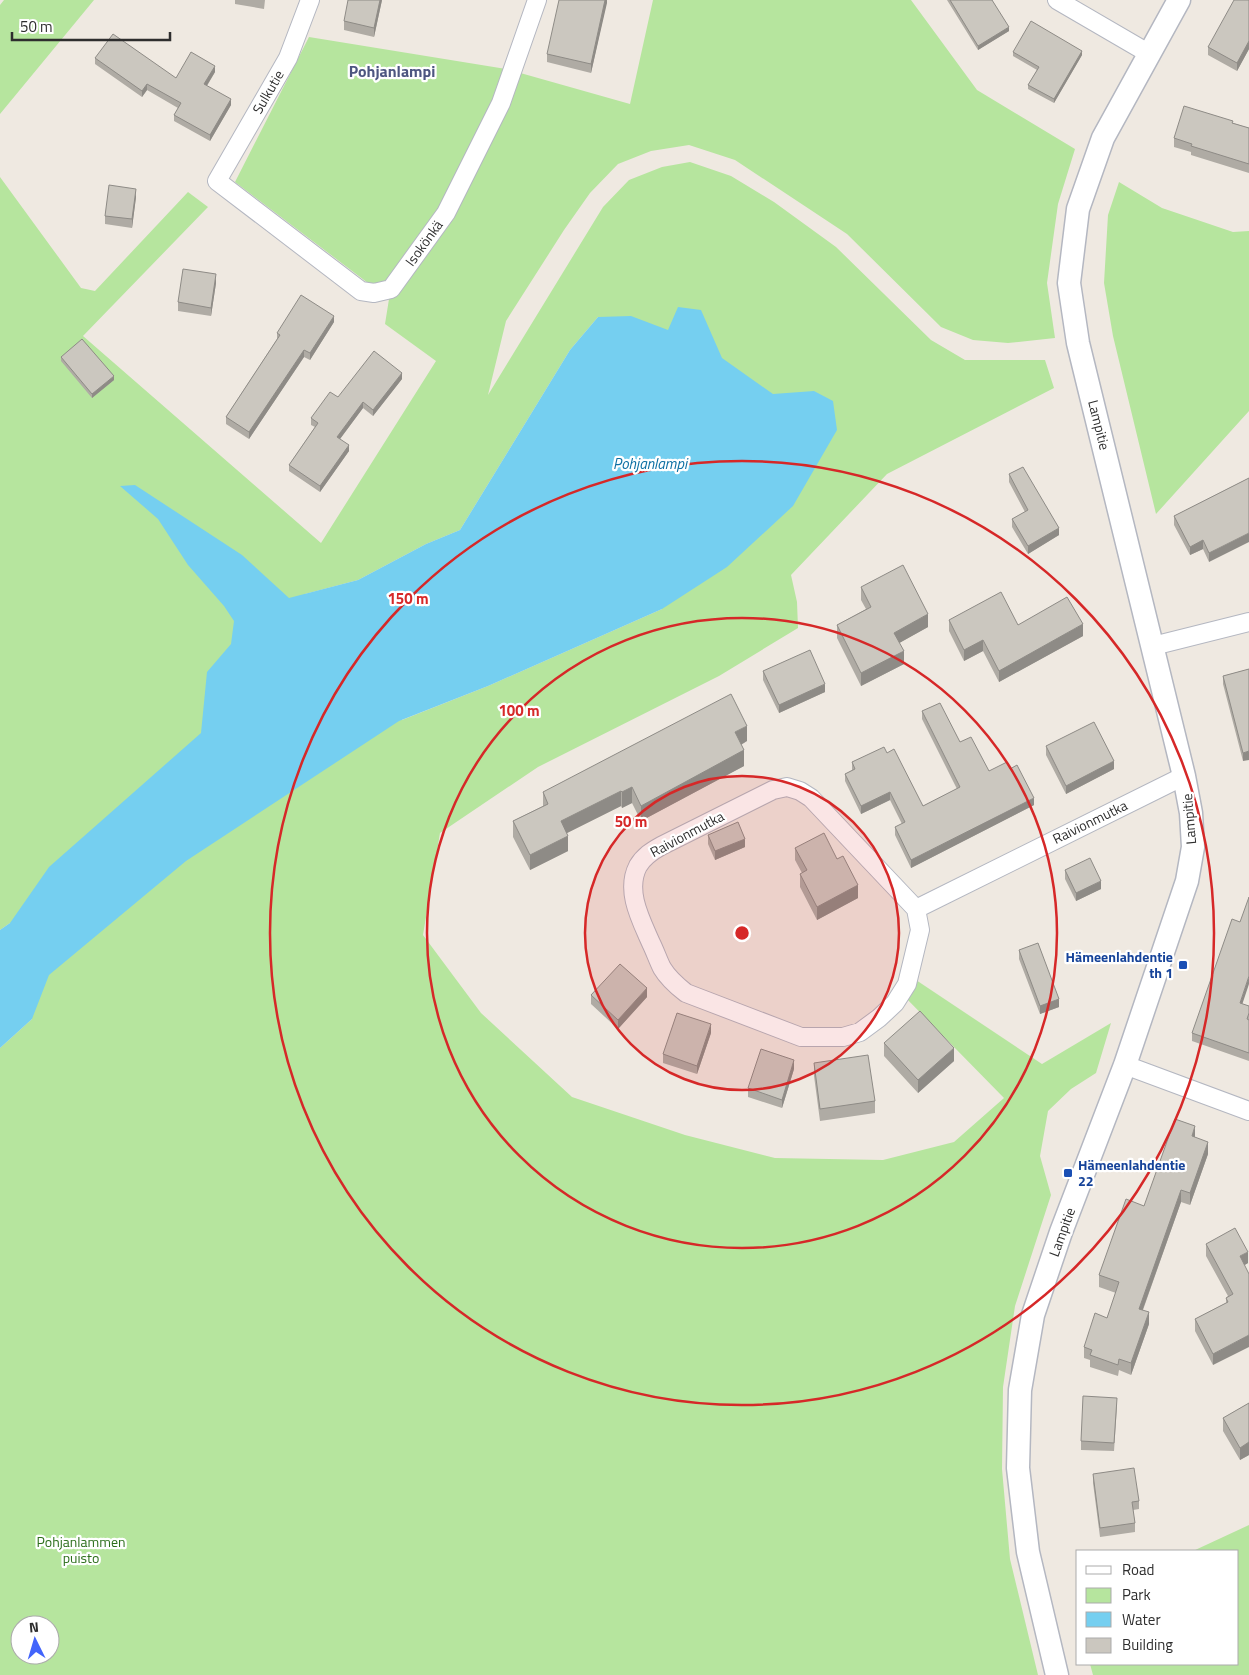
<svg xmlns="http://www.w3.org/2000/svg" width="1249" height="1675" font-family="'Titillium Web',sans-serif">
<style>
.green{fill:#b6e59e;fill-rule:evenodd}
.water{fill:#75cff0}
.lines{fill:none;stroke-linecap:round;stroke-linejoin:round}
.minor-casing{stroke:#b4b7c1;stroke-width:20}
.tertiary-casing{stroke:#b4b7c1;stroke-width:25}
.minor{stroke:#fff;stroke-width:18}
.tertiary{stroke:#fff;stroke-width:22}
.wall{fill:#afaba4}
.shaded-wall{fill:#8e8b86}
.building{fill:#cbc7bf;stroke:#8e8b86}
.ring{fill:none;stroke:#d62828;stroke-width:2.5}
.transit-dot{fill:#1a4fb4;stroke:#fff;stroke-width:2}
.labels{text-anchor:middle;stroke-width:4.5;stroke-linejoin:round;paint-order:stroke}
.street-label{font-size:14px;fill:#2e2e2e;stroke:#fff}
.transit-label{font-size:14px;font-weight:bold;fill:#164399;stroke:#fff;text-anchor:end}
.park-label{font-size:14px;fill:#2c6e1b;stroke:#fff}
.water-label{font-size:15px;font-style:italic;fill:#0d6fa3;stroke:#fff}
.quarter-label{font-size:16px;font-weight:bold;fill:#4d5680;stroke:#fff}
.centre{fill:#d62828;stroke:#fff;stroke-width:2.5}
.ring-label{font-size:15px;text-anchor:middle;font-weight:bold;fill:#d62828;stroke:#fff;stroke-width:4.5;stroke-linejoin:round;paint-order:stroke}
</style>
<rect width="100%" height="100%" fill="#efe9e1"/>
<path class="green" d="M4 0H94L0 114V5Z
M653 0H911L977 90 1075 149 1058 204 1047 283 1055 338 1008 343 973 340 941 327 847 234 735 160 689 145 651 151 618 164 590 193 564 230 506 321 488 395 603 207 629 180 662 167 690 162 731 176 774 202 836 247 931 340 965 360H1045L1054 388 887 474 791 575 797 602 798 628 719 676 538 767 440 833 423 935 481 1013 572 1097 685 1135 775 1158 883 1160 954 1142 1004 1098 903 995 910 976 1042 1064 1111 1023 1096 1073 1071 1089 1048 1111 1040 1156 1051 1195 1015 1306 1003 1387 1002 1469 1010 1559 1038 1675H0V1048L32 1019 10 923 0 930V177L81 288 95 291 188 192 208 207 83 336 321 543 436 361 385 324 389 299 235 182 309 37 506 69 630 104ZM598 317 662 609 488 686 402 720 305 594 358 580 426 544 460 530 570 350ZM20 1625H50V1655H20Z
M1119 182 1162 208 1233 232 1249 231V411L1156 514 1113 336 1104 283 1108 215Z
M1249 1525V1675H1093L1090 1664H1238V1551H1193Z"/>
<path class="water" d="M678 307 701 310 722 358 773 394 814 391 833 401 837 430 793 506 727 567 662 609 488 686 399 721 186 861 49 975 32 1019 0 1048V930L10 923 49 867 201 733 207 672 231 644 234 621 224 606 188 565 158 519 120 486 135 485 242 555 289 598 358 580 426 544 460 530 570 350 598 317 631 316 668 330Z"/>
<g class="lines">
<g class="minor-casing">
<path id="minor" d="M310 0 288 58 217 181 361 291 374 293 391 289 446 213 501 103 537 0
M1057 0 1148 53
M1153 646 1249 622
M787 787 800 791 811 798 916 909 920 930 907 984 895 1003 879 1018 860 1032 843 1037H801L686 993C677 986 668 978 662 968 658 960 655 951 651 943 641 920 625 891 638 866 644 856 652 851 661 846L773 790Z
M916 909 1184 776
M1125 1065 1249 1111"/>
</g>
<g class="tertiary-casing">
<path id="tertiary" d="M1057 1675 1028 1552 1018 1468 1020 1390 1033 1315 1061 1232 1125 1065 1187 881 1193 847 1191 813 1184 776 1078 343 1069 283 1078 209 1103 138 1179 0"/>
</g>
<use href="#minor" class="minor"/>
<use href="#tertiary" class="tertiary"/>
</g>
<path class="wall" d="M235 0H265L264 9 235 4Z
M382 0 374 37 344 30V21Z
M607 0 591 73 547 62V54Z
M947 0H992L1009 31 978 50Z
M1249 0V49L1237 71 1208 55V47Z
M1013 52 1082 55 1054 103 1028 89V85L1037 70 1013 56Z
M95 58 176 78 215 72 207 86 231 105 210 141 174 121V115L178 108 147 90 142 97 95 64Z
M1233 123 1249 128V173L1191 155V152L1174 147V138Z
M136 197 132 228 105 224V216Z
M216 283 211 316 178 311V302Z
M334 322 310 360 304 357 249 439 226 424V417L277 339V333Z
M61 357 114 380 92 398 61 361Z
M402 379 373 416 363 408 340 439 349 451 320 492 289 471V465L315 427 311 425V418L338 397Z
M1009 474 1059 535 1028 554 1012 527V519L1025 512 1009 482Z
M1249 478 1209 562 1203 549 1190 555 1174 525V516Z
M861 587 928 627 899 643 904 664 861 686 837 638V625L866 609 861 600Z
M949 620 1018 625 1083 636 999 682 983 651 964 661 949 631Z
M1249 669 1243 761 1223 684V676Z
M763 671 825 692 779 713 763 680Z
M922 711 960 742 989 771 1010 769 1034 805 911 868 895 835V827L902 824 890 800 861 814 845 781V774L852 770V762L887 753 923 806 957 789 922 719Z
M747 741 741 745 744 766 641 821 632 803 622 808 621 806 567 833 568 851 530 870 513 837V821L543 806V792Z
M1046 746 1114 769 1066 794 1046 755Z
M708 835 745 847 715 860 708 844Z
M795 848 837 859 858 898 817 920 800 887V874L802 873 795 860Z
M1065 870 1101 889 1076 901 1065 879Z
M1019 950 1059 1007 1040 1014 1019 959Z
M591 995 647 997 618 1029 591 1004Z
M1242 1004 1249 1006V1061L1192 1041V1033Z
M711 1033 697 1074 663 1063V1054Z
M884 1043 954 1061 918 1093 884 1056Z
M814 1063 875 1101V1113L820 1121 814 1076Z
M794 1069 782 1108 748 1097V1088Z
M1195 1138 1208 1154 1190 1205 1181 1202 1143 1310 1149 1324 1131 1375 1119 1370 1118 1376 1090 1367V1360L1084 1358V1347L1107 1318 1116 1293 1099 1287V1275L1144 1206Z
M1206 1244 1248 1263 1244 1265 1213 1365 1195 1331V1319L1226 1303V1298L1228 1296 1206 1256Z
M1249 1403V1455L1240 1460 1223 1431V1418Z
M1117 1406 1114 1451 1081 1450V1441Z
M1093 1474 1139 1501V1509L1133 1510 1135 1523V1532L1100 1537 1093 1483Z"/>
<path class="shaded-wall" d="M380 0H382L374 37V28Z
M605 0H607V3L591 73V64Z
M1009 27V31L978 50V46Z
M1249 41V49L1237 71V63Z
M1082 51V55L1054 103V99Z
M215 66V72L204 90V84Z
M147 84V90L142 97V91Z
M231 99V105L210 141V135Z
M136 189V197L132 228V219Z
M216 274V283L211 316V308Z
M334 316V322L310 360V353Z
M304 350V357L249 439V432Z
M402 373V379L373 416V410Z
M114 376V380L92 398V394Z
M363 402V408L337 443V437Z
M349 445V451L320 492V486Z
M1059 528V535L1028 554V546Z
M1249 533V542L1209 562V553Z
M1203 540V549L1190 555V547Z
M928 614V627L894 646V633Z
M1083 624V636L999 682V671Z
M983 640V651L964 661V650Z
M904 651V664L861 686V673Z
M825 684V692L779 713V705Z
M747 726V741L735 748V732Z
M744 750V766L641 821V806Z
M1249 751V760L1243 761V753Z
M1114 761V769L1066 794V786Z
M632 787V803L622 808V792Z
M621 791V806L561 836V821Z
M890 792V800L861 814V806Z
M1034 798V805L911 868V860Z
M568 836V851L530 870V855Z
M745 839V847L715 860V851Z
M1101 881V889L1076 901V893Z
M858 885V898L817 920V907Z
M1249 976V984L1240 1011V1003Z
M647 988V997L618 1029V1020Z
M1059 999V1007L1040 1014V1006Z
M711 1024V1033L697 1074V1066Z
M954 1048V1061L918 1093V1080Z
M794 1060V1069L782 1108V1100Z
M1195 1126V1138L1192 1136Z
M1208 1142V1154L1190 1205V1193Z
M1181 1190V1202L1139 1320V1309Z
M1248 1252V1263L1240 1268V1256Z
M1149 1312V1324L1131 1375V1363Z
M1249 1335V1347L1213 1365V1354Z
M1249 1442V1455L1240 1460V1448Z"/>
<path class="building" d="M348 0H380L374 28 344 21Z
M559 0H605L591 64 547 54Z
M950 0H992L1009 27 978 46Z
M1234 0H1249V41L1237 63 1208 47Z
M1031 21 1082 51 1054 99 1028 85 1039 67 1013 52Z
M113 34 176 78 191 52 215 66 204 84 231 99 210 135 174 115 181 103 147 84 142 91 95 58Z
M1184 106 1233 121 1232 123 1249 128V164L1191 146 1192 144 1174 138Z
M109 185 136 189 132 219 105 216Z
M183 269 216 274 211 308 178 302Z
M301 295 334 316 310 353 304 350 249 432 226 417 280 335 277 333Z
M82 339 114 376 92 394 61 357Z
M374 351 402 373 373 410 363 402 337 437 349 445 320 486 289 465 318 423 311 418 330 392 338 397Z
M1023 467 1059 528 1028 546 1012 519 1028 510 1009 474Z
M1249 478V533L1209 553 1203 540 1190 547 1174 516Z
M903 565 928 614 894 633 904 651 861 673 837 625 871 607 861 587Z
M1001 592 1018 625 1067 597 1083 624 999 671 983 640 964 650 949 620Z
M810 650 825 684 779 705 763 671Z
M1249 669V751L1243 753 1223 676Z
M731 694 747 726 735 732 744 750 641 806 632 787 622 792 621 791 561 821 568 836 530 855 513 821 548 804 543 792Z
M940 703 960 742 971 737 989 771 1007 762 1010 769 1017 765 1034 798 911 860 895 827 905 822 890 792 861 806 845 774 855 769 852 762 884 747 887 753 894 749 923 806 960 787 922 711Z
M1094 722 1114 761 1066 786 1046 746Z
M738 822 745 839 715 851 708 835Z
M824 833 837 859 843 856 858 885 817 907 800 874 807 870 795 848Z
M1090 858 1101 881 1076 893 1065 870Z
M1249 897V976L1240 1003 1249 1006V1013L1247 1019 1249 1020V1053L1192 1033 1232 919 1240 922Z
M1038 943 1059 999 1040 1006 1019 950Z
M620 964 647 988 618 1020 591 995Z
M920 1011 954 1048 918 1080 884 1043Z
M677 1013 711 1024 697 1066 663 1054Z
M761 1049 794 1060 782 1100 748 1088Z
M868 1055 875 1101 820 1109 814 1063Z
M1175 1119 1195 1126 1192 1136 1208 1142 1190 1193 1181 1190 1139 1309 1149 1312 1131 1363 1119 1359 1118 1365 1090 1355 1092 1350 1084 1347 1095 1313 1107 1318 1119 1282 1099 1275 1126 1199 1144 1206Z
M1235 1228 1248 1252 1240 1256 1249 1274V1335L1213 1354 1195 1319 1228 1302 1226 1298 1233 1294 1206 1244Z
M1083 1396 1117 1398 1114 1443 1081 1441Z
M1249 1403V1442L1240 1448 1223 1418Z
M1134 1468 1139 1501 1132 1502 1135 1523 1100 1528 1093 1474Z"/>
<circle cx="742" cy="933" r="157" fill="#d62828" fill-opacity=".12"/>
<g class="ring">
<circle cx="742" cy="933" r="157"/>
<circle cx="742" cy="933" r="315"/>
<circle cx="742" cy="933" r="472"/>
</g>
<g class="transit-dot">
<rect x="1178" y="960" width="10" height="10" rx="2.5"/>
<rect x="1063" y="1168" width="10" height="10" rx="2.5"/>
</g>
<g class="labels">
<g class="street-label">
<text transform="translate(268 92) rotate(-60)" y="5">Sulkutie</text>
<text transform="translate(424 243) rotate(-54)" y="5">Isokönkä</text>
<text transform="translate(1099 425) rotate(76)" y="5">Lampitie</text>
<text transform="translate(1189 819) rotate(-95)" y="5">Lampitie</text>
<text transform="translate(1090 822) rotate(-26)" y="5">Raivionmutka</text>
<text transform="translate(687 834) rotate(-28)" y="5">Raivionmutka</text>
<text transform="translate(1062 1232) rotate(-70)" y="5">Lampitie</text>
</g>
<g class="transit-label">
<text x="1173" y="962">Hämeenlahdentie<tspan x="1173" dy="16">th 1</tspan></text>
<text x="1078" y="1170" text-anchor="start">Hämeenlahdentie<tspan x="1078" dy="16">22</tspan></text>
</g>
<g class="park-label">
<text x="81" y="1547">Pohjanlammen<tspan x="81" dy="16">puisto</tspan></text>
</g>
<g class="water-label">
<text x="650" y="469">Pohjanlampi</text>
</g>
<g class="quarter-label">
<text x="392" y="77">Pohjanlampi</text>
</g>
</g>
<circle cx="742" cy="933" r="8" class="centre"/>
<g class="ring-label">
<text x="408" y="604">150 m</text>
<text x="519" y="716">100 m</text>
<text x="631" y="827">50 m</text>
</g>
<rect x="1076" y="1550" width="162" height="115" fill="#ffffff" stroke="#ababab"/>
<rect x="1086" y="1566" width="25" height="8" fill="#ffffff" stroke="#ababab"/>
<text x="1122" y="1575" font-size="15" fill="#2e2e2e">Road</text>
<rect x="1086" y="1588" width="25" height="15" fill="#b6e59e" stroke="#ababab"/>
<text x="1122" y="1600" font-size="15" fill="#2e2e2e">Park</text>
<rect x="1086" y="1612" width="25" height="15" fill="#75cff0" stroke="#ababab"/>
<text x="1122" y="1625" font-size="15" fill="#2e2e2e">Water</text>
<rect x="1086" y="1638" width="25" height="15" fill="#cbc7bf" stroke="#ababab"/>
<text x="1122" y="1650" font-size="15" fill="#2e2e2e">Building</text>
<g transform="translate(35 1640) rotate(355)"><circle r="24" fill="#ffffff" stroke="#ababab"/>
<path d="M0-4L9 19L0 12L-9 19Z" fill="#4264fb"/>
<text y="-8" font-size="14" font-weight="bold" text-anchor="middle" fill="#2e2e2e">N</text>
</g>
<path d="M12 32v8h158v-8" fill="none" stroke="#2e2e2e" stroke-width="2.5"/>
<text x="20" y="32" font-size="15" fill="#2e2e2e" stroke="#ffffff" stroke-width="4" paint-order="stroke">50 m</text>
</svg>
